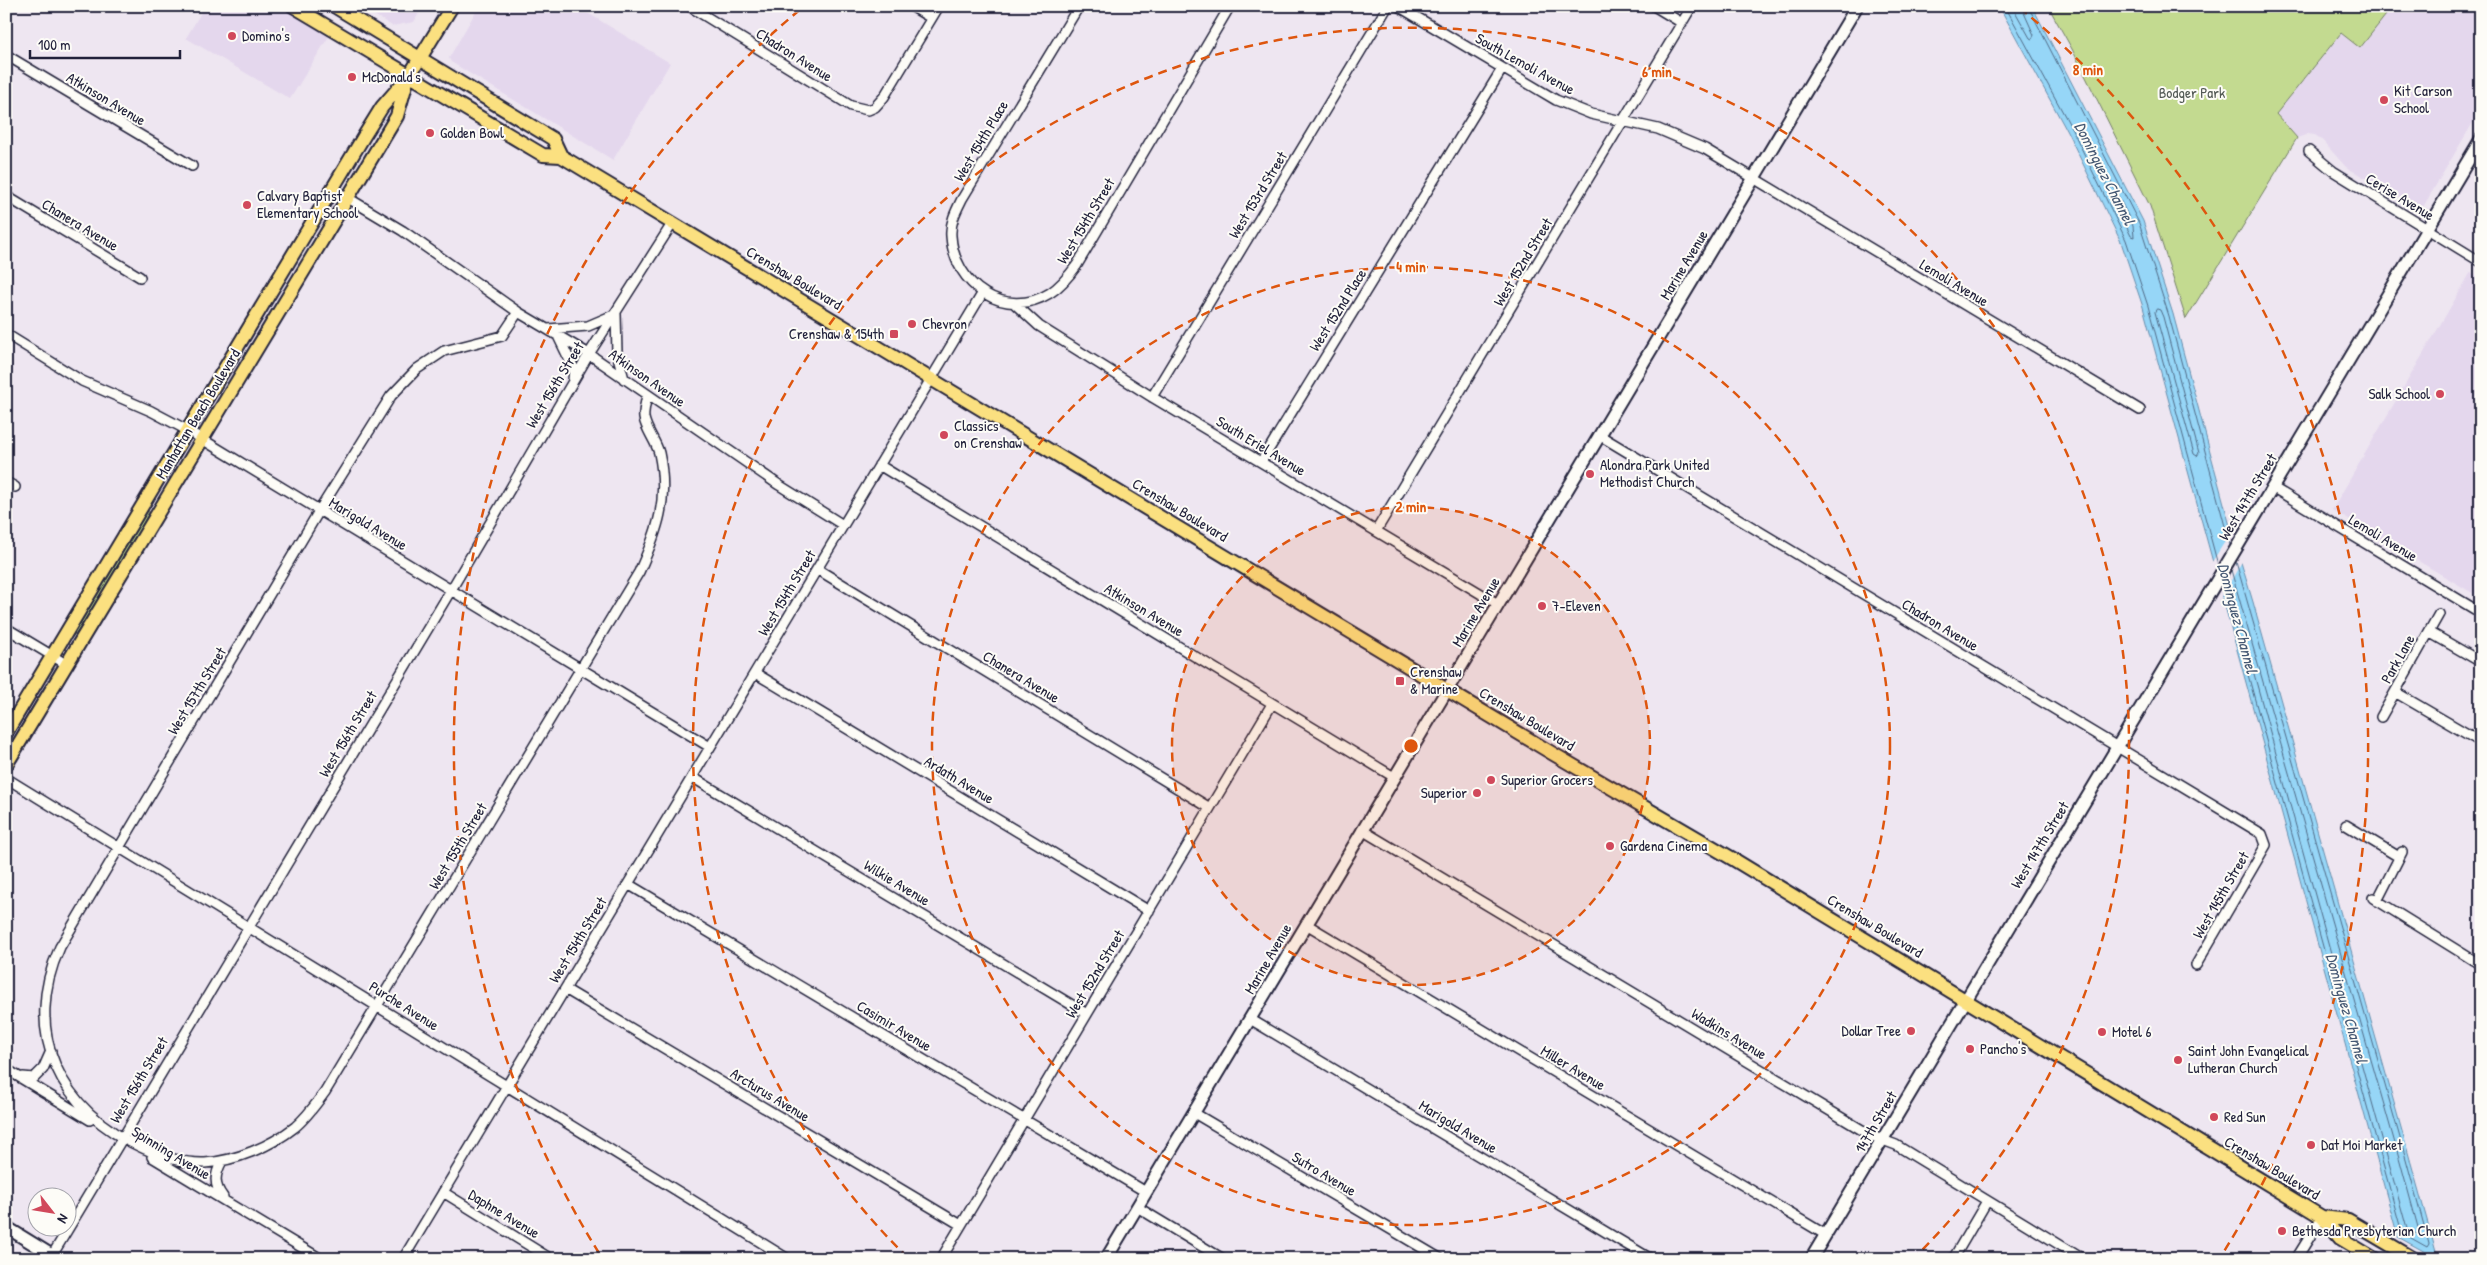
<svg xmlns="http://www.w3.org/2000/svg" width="2487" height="1265" font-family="'Patrick Hand',sans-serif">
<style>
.built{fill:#e4d7ed}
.green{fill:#c3da90;stroke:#727e66}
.water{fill:#96d6f7;stroke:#688eac}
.pier{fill:#eee6f1}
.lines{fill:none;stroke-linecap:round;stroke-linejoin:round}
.shore{stroke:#506a86;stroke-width:1}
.street-casing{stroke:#22223b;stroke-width:12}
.secondary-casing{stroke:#22223b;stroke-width:15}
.primary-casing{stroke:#22223b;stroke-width:16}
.street{stroke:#fdfcf7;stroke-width:9}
.secondary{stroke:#fdfcf7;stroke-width:11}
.primary{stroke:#fbe080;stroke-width:12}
.ring{fill:none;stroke:#de560e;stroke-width:2.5;stroke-dasharray:9 6}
.poi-dot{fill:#d1495b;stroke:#fdfcf7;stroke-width:2}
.labels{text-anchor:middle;stroke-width:4;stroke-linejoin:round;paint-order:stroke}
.poi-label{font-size:15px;fill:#22223b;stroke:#fdfcf7;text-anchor:start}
.street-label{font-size:15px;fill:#22223b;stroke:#fdfcf7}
.park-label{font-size:15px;fill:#525954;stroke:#fdfcf7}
.water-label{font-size:16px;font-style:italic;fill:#455873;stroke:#fdfcf7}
.centre{fill:#de560e;stroke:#fdfcf7;stroke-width:2.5}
.ring-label{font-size:15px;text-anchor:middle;font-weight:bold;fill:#de560e;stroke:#fdfcf7;stroke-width:4;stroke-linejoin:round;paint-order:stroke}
</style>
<rect width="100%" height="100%" fill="#eee6f1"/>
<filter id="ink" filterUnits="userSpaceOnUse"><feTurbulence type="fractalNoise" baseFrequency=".02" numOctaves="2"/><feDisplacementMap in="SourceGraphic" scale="10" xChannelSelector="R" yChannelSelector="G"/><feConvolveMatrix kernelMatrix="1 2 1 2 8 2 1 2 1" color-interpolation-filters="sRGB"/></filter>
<g filter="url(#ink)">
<path class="built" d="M205 6H287L331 33 290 99 186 38Z
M360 6H423L414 22 392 26Z
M479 6H576L670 63 613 160 451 62 449 58Z
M2393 6H2481V86L2477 92 2481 109 2423 207 2418 208 2346 167 2321 139 2315 135 2308 134 2297 138 2276 114 2341 33 2360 48Z
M2471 272 2481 278V598L2332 510Z"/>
<path class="green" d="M2048 6H2393L2360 48 2341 33 2276 114 2297 138 2186 319 2150 206 2072 49Z
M147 510 149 511C141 530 82 636 69 639Z"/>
<path class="water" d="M1999 6H2032L2143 221 2173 314 2230 526 2253 602 2438 1259 2398 1237 2143 307 2121 242 2067 131Z"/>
<path class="pier" d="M2233 529 2243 560 2220 599 2210 565Z"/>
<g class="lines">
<path class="shore" d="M2005 6 2072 129 2126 240 2148 306 2218 565
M2012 6 2030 38 2032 39 2034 35 2021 6
M2028 6 2139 223 2169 316 2230 545
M2100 167 2104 168 2133 226 2134 237 2131 236 2099 170Z
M2157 309 2160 310 2163 317 2199 453 2197 456 2194 454 2155 312Z
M2227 576 2407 1229 2417 1234 2419 1231 2400 1161 2231 570
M2223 584 2402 1233 2427 1247 2429 1244 2406 1159 2236 562"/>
<g class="street-casing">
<path id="street" d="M689 6 851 106 868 110 875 107 884 97 939 6
M911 6 931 18
M1079 6 962 199C956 211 950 222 951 236 954 285 1005 321 1050 293 1061 286 1069 276 1077 265L1230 6
M1398 6 1556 100 1591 114 1658 129 1705 149 2140 410
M1654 6 1682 23
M6 55 192 166
M2309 151 2333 171 2481 262
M333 189 403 231 518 312 589 354 779 485 843 525
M6 196 140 277
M1015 304 1039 326 1152 397 1498 604
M518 312 502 336 444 351 417 369 391 396 319 511 60 947C21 1032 60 1112 143 1148 163 1157 183 1164 205 1163 236 1161 271 1146 295 1127 307 1117 316 1104 325 1092L639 572C658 530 669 500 659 453 656 441 646 430 644 418 643 411 646 402 647 395
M548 329 588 326 616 314 617 353 624 379
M6 334 82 381 151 411 187 430 710 747
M558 336 574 369 573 380
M1152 397 1388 6
M1599 435 2262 834 2266 845 2196 965
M1261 462 1502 69
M879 465 1394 777
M6 482 15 487
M2272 487 2481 613
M1376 531 1692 6
M817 569 1210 808
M6 628 66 664
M2429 632 2481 662
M755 673 1149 911
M2395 692 2481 742
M2381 717 2439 614
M692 777 1087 1014
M6 778 788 1259
M2346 825 2399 857
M1362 830 1872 1136 1896 1145 2083 1259
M628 884 1146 1192
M2373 898 2481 965
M2377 901 2402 852
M1306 924 1826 1235
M565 989 961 1225
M1250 1019 1651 1259
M6 1069 90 1120
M23 1077 34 1078 43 1069 51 1051
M1194 1113 1441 1259
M152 1157 321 1259
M222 1161C215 1174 213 1184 223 1197
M443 1192 551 1259
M1137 1207 1223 1259
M50 1259 451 590 589 354 672 224
M403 1259 982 294
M941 1259 1272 704
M1953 1259 1987 1201
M2296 1259 2322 1217"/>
</g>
<g class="secondary-casing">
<path id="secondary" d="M6 1227 58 1259
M1106 1259 1857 6
M1811 1259 2481 139"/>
</g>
<g class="primary-casing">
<path id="primary" d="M293 6 543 155 561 156 1550 752 1733 859 2322 1217 2340 1238 2375 1259
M334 6 553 139 561 156
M6 733 364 136 382 107 409 76 452 6
M6 765 397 116 407 81
M2322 1217 2348 1220 2414 1259"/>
</g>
<use href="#street" class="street"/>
<use href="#secondary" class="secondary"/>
<use href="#primary" class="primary"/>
</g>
</g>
<circle cx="1411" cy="746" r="239" fill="#de560e" fill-opacity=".12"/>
<g class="ring">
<circle cx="1411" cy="746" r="239"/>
<circle cx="1411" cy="746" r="479"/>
<path d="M908 1258A718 718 0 1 1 1914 1258"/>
<path d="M599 1253A957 957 0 0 1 802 8M2020 8A957 957 0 0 1 2223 1253"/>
</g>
<g class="poi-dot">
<circle cx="232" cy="36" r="5"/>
<circle cx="352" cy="77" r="5"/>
<circle cx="2384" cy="100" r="5"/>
<circle cx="430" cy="133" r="5"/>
<circle cx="247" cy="205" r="5"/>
<circle cx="912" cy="324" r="5"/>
<rect x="889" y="329" width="10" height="10" rx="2.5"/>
<circle cx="2440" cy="394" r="5"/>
<circle cx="944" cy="435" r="5"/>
<circle cx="1590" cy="474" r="5"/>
<circle cx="1542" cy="606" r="5"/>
<rect x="1395" y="676" width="10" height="10" rx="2.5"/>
<circle cx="1491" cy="780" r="5"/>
<circle cx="1477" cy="793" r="5"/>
<circle cx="1610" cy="846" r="5"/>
<circle cx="1911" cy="1031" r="5"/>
<circle cx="2102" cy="1032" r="5"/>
<circle cx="1970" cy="1049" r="5"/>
<circle cx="2178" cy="1060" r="5"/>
<circle cx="2214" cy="1117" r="5"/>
<circle cx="2311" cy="1145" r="5"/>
<circle cx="2282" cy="1231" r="5"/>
</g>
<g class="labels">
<g class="poi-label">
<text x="242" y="41">Domino's</text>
<text x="362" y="82">McDonald's</text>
<text x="2394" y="96">Kit Carson<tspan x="2394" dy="17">School</tspan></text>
<text x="440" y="138">Golden Bowl</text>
<text x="257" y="201">Calvary Baptist<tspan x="257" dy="17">Elementary School</tspan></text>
<text x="922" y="329">Chevron</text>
<text x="884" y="339" text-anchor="end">Crenshaw &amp; 154th</text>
<text x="2430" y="399" text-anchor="end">Salk School</text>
<text x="954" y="431">Classics<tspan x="954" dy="17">on Crenshaw</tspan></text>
<text x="1600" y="470">Alondra Park United<tspan x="1600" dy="17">Methodist Church</tspan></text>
<text x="1552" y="611">7-Eleven</text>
<text x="1410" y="677">Crenshaw<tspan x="1410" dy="17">&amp; Marine</tspan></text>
<text x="1501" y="785">Superior Grocers</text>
<text x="1467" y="798" text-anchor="end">Superior</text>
<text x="1620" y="851">Gardena Cinema</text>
<text x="1901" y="1036" text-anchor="end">Dollar Tree</text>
<text x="2112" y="1037">Motel 6</text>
<text x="1980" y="1054">Pancho's</text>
<text x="2188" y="1056">Saint John Evangelical<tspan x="2188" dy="17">Lutheran Church</tspan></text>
<text x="2224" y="1122">Red Sun</text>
<text x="2321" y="1150">Dat Moi Market</text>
<text x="2292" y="1236">Bethesda Presbyterian Church</text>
</g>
<g class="street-label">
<text transform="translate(794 55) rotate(32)" y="5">Chadron Avenue</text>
<text transform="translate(1525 64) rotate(29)" y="5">South Lemoli Avenue</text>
<text transform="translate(106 99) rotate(31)" y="5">Atkinson Avenue</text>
<text transform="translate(981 141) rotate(-59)" y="5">West 154th Place</text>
<text transform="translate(1258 195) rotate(-59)" y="5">West 153rd Street</text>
<text transform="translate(2400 197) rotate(31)" y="5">Cerise Avenue</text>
<text transform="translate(1086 221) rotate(-59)" y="5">West 154th Street</text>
<text transform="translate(80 225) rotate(31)" y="5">Chanera Avenue</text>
<text transform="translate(1523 262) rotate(-59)" y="5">West 152nd Street</text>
<text transform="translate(1684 265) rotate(-59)" y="5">Marine Avenue</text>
<text transform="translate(794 278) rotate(31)" y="5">Crenshaw Boulevard</text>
<text transform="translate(1954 283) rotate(31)" y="5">Lemoli Avenue</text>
<text transform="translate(1338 310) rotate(-58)" y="5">West 152nd Place</text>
<text transform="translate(647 378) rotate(35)" y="5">Atkinson Avenue</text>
<text transform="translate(555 385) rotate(-59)" y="5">West 156th Street</text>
<text transform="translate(198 414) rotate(-59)" y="5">Manhattan Beach Boulevard</text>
<text transform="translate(1261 446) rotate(31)" y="5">South Eriel Avenue</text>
<text transform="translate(2248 497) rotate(-59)" y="5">West 147th Street</text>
<text transform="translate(1180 510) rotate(31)" y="5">Crenshaw Boulevard</text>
<text transform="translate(368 524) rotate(31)" y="5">Marigold Avenue</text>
<text transform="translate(2383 538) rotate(31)" y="5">Lemoli Avenue</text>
<text transform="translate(787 593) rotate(-59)" y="5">West 154th Street</text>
<text transform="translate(1144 610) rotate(31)" y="5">Atkinson Avenue</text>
<text transform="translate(1476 612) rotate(-59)" y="5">Marine Avenue</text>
<text transform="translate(1940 625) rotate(31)" y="5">Chadron Avenue</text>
<text transform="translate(2398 659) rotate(-61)" y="5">Park Lane</text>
<text transform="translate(1021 677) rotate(31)" y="5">Chanera Avenue</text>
<text transform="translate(197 691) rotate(-59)" y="5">West 157th Street</text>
<text transform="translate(1527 719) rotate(31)" y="5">Crenshaw Boulevard</text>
<text transform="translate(348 734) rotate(-59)" y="5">West 156th Street</text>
<text transform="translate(959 780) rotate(31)" y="5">Ardath Avenue</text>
<text transform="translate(2040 845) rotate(-59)" y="5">West 147th Street</text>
<text transform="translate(458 846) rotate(-59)" y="5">West 155th Street</text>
<text transform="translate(897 883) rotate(31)" y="5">Wilkie Avenue</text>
<text transform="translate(2221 895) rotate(-60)" y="5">West 145th Street</text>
<text transform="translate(1875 926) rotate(31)" y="5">Crenshaw Boulevard</text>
<text transform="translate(578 940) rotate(-59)" y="5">West 154th Street</text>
<text transform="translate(1268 959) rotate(-60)" y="5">Marine Avenue</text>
<text transform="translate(1095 974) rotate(-59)" y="5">West 152nd Street</text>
<text transform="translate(404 1006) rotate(32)" y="5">Purche Avenue</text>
<text transform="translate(894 1026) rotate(31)" y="5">Casimir Avenue</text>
<text transform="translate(1729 1034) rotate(31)" y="5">Wadkins Avenue</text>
<text transform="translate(1573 1068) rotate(31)" y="5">Miller Avenue</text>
<text transform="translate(139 1080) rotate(-59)" y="5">West 156th Street</text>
<text transform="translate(770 1095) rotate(31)" y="5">Arcturus Avenue</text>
<text transform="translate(1876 1122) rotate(-60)" y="5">147th Street</text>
<text transform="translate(1458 1127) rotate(31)" y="5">Marigold Avenue</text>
<text transform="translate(171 1153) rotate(31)" y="5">Spinning Avenue</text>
<text transform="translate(2272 1168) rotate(31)" y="5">Crenshaw Boulevard</text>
<text transform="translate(1324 1174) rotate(31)" y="5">Sutro Avenue</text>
<text transform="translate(504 1214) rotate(31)" y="5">Daphne Avenue</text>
</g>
<g class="park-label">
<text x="2192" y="98">Bodger Park</text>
</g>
<g class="water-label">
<text transform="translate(2105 173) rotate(63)" y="6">Dominguez Channel</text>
<text transform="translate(2238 618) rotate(75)" y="6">Dominguez Channel</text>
<text transform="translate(2347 1008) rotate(74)" y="6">Dominguez Channel</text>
</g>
</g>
<circle cx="1411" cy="746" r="8" class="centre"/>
<g class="ring-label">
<text x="2088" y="75">8 min</text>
<text x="1657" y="77">6 min</text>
<text x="1411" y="272">4 min</text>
<text x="1411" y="512">2 min</text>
</g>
<rect width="2487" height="1265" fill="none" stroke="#fdfcf7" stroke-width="25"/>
<rect x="12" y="12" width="2462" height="1240" fill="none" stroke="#22223b" stroke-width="2" filter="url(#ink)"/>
<g transform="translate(52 1212) rotate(121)"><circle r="24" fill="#fdfcf7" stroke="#a5a5ac"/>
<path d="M0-4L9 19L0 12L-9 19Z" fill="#d1495b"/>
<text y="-8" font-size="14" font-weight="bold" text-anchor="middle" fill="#22223b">N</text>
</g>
<path d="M30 50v8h150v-8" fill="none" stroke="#22223b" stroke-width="2.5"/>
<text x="38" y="50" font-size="15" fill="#22223b" stroke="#fdfcf7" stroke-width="4" paint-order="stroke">100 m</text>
</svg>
